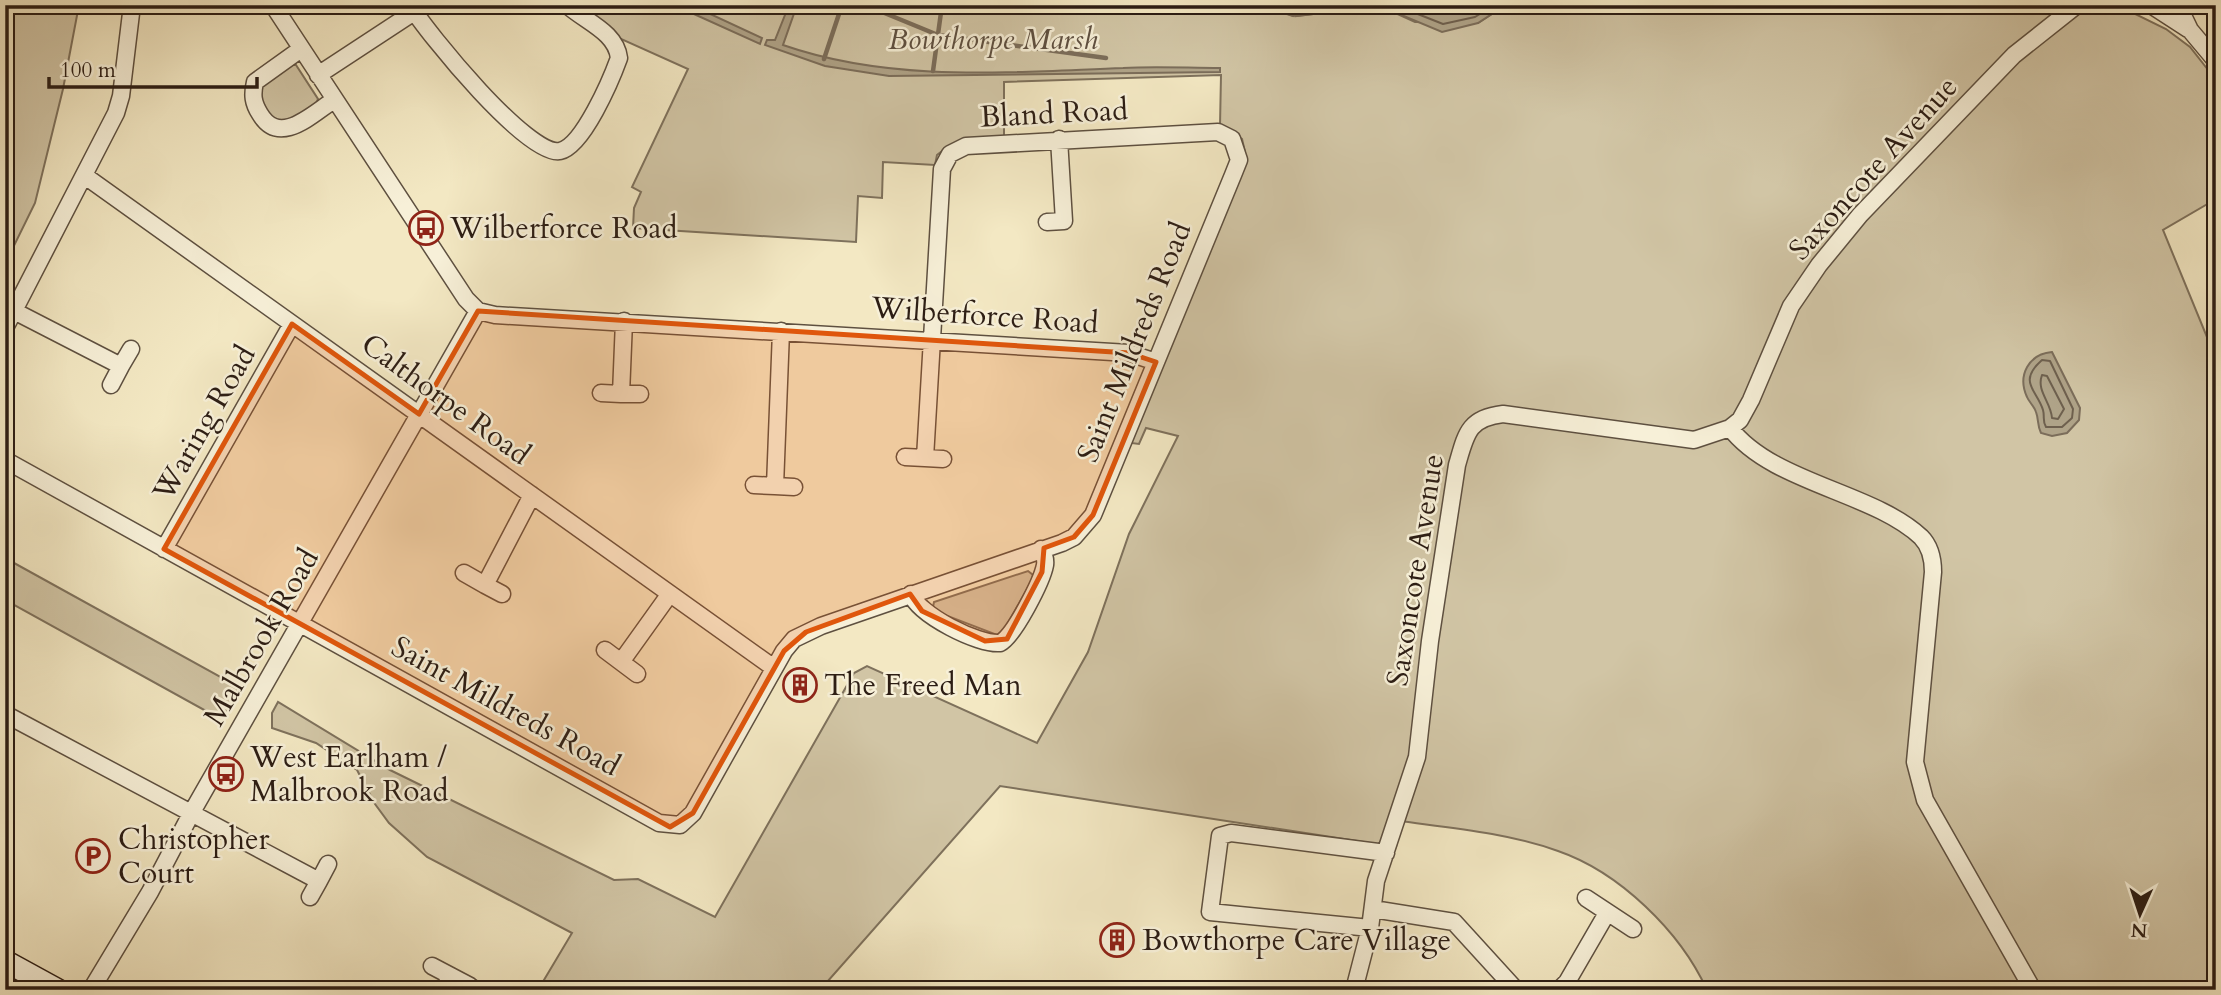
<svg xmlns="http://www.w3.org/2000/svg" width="2221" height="995" font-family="Cardo,serif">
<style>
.green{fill:#d1c5a5;stroke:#7e715c;stroke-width:2}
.water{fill:#afa388;stroke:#7b6d5a;stroke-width:2}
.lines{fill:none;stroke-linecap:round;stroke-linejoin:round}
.shore{stroke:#6e604e;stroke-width:2}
.stream{stroke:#7b6d5a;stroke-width:4.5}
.street-casing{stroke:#5e5040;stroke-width:19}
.secondary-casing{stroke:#2c1d14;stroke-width:24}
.street{stroke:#f7f0d8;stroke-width:16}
.secondary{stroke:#f7f0d8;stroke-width:21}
.marked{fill:#df560c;fill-opacity:0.2;stroke:#df560c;stroke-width:5;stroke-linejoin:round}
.labels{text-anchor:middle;stroke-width:5;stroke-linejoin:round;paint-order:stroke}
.park-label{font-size:30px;font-style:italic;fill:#5e4f40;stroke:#f7f0d8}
.street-label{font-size:30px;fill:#2c1d14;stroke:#f7f0d8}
.poi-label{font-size:30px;fill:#2c1d14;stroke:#f7f0d8;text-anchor:start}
</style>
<rect width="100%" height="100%" fill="#f3e8c3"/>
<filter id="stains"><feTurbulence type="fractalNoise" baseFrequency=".00286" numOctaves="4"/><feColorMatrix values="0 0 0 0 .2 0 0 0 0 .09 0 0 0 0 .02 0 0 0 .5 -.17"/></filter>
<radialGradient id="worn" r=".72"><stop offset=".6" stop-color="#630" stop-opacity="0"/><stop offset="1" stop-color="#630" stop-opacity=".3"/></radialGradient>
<path class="green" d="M5 5H79L63 89 35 203 5 264Z
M579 5H1260L1293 16 1296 13 1297 16 1380 6 1415 22 1478 23 1495 12 1560 5H2117L2166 29 2190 47 2216 80V199L2163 230 2216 359V990H1707C1680 931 1619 872 1558 851 1508 833 1452 828 1400 821L1396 847 1000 786 820 990H538L572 933 427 857 389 823 375 804 357 770 316 743 272 728V713L278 702 390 770 614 880 638 879 715 917 854 673 867 666 1037 743 1088 652 1129 534 1178 436 1146 428 1139 444 1131 443 1245 152 1242 139 1220 126 1221 75 1004 82V136C979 138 957 137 937 155L935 165 883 162 882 198 858 196 856 242 633 228 634 208 641 192 632 187 688 69 621 39Z
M289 65H296L318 99C313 115 291 124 276 123L260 103V86Z
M5 558 237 686V697L230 710 221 714 206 711 5 600Z
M1028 571 1033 575 1032 580 1003 632 997 635 937 612 933 607 934 602Z"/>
<path class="water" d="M674 5H691L762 38 760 44Z
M789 5H797L783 45C892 83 1010 72 1123 68 1155 66 1188 68 1220 68V72L889 76 825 66 765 45 767 40H775Z
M1260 5H1587L1495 12 1478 23 1442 32 1380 6 1296 16V13L1294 16Z
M1624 5H1727C1692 10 1656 20 1622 8Z
M2052 352 2080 408 2079 420 2067 433 2052 436 2041 433C2037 425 2039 420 2036 412 2034 406 2029 402 2027 397 2017 375 2029 354 2052 352Z"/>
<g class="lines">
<path class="shore" d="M1395 5 1443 24 1475 17 1493 6 1508 5
M2042 360 2050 361 2073 409 2072 418 2062 427H2046C2042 420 2045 417 2043 410 2037 390 2017 382 2042 360Z
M2042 375 2047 376 2064 409 2058 419 2052 418C2051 402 2036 391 2042 375Z"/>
<path class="stream" d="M865 5 938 35 1106 58
M824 59 842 5
M933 71 942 5"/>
<g class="street-casing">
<path id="street" d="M273 5 466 299 478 311 495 315 1129 353 1156 362
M410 5C427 33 529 158 560 151 583 146 611 80 619 58 616 32 586 22 567 5
M2151 5 2188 29
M2178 5 2190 30 2216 61
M301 49 255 82C252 95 253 103 260 114 280 147 312 114 334 100
M318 75 414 12
M85 176 774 668
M1047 222 1064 221 1059 139
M14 311 121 366 111 385
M5 328 116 113 121 96 132 5
M121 366 131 349
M601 393 621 394 624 321
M621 394H640
M1730 428C1772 483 1873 492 1921 537 1931 547 1933 559 1933 572L1915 762 1925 800 2033 990
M925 458 943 459
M5 460 659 823 680 825 693 813 784 651 794 639 821 626 1062 543 1074 537 1093 515 1233 175 1239 160 1232 139 1218 132 966 146 950 154 942 169 925 458 905 457
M754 485 775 486 781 331
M775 486 794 487
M164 549 292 324
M464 573 485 585 532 495
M485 585 502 594
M911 594C919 615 978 645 1000 643 1014 636 1042 581 1045 565 1046 559 1044 554 1041 549
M605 650 621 662
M637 674 621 662 669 595
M5 714 319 881 310 897
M319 881 328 864
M1586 898 1633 929
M1373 909 1454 922 1516 990
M1370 928 1210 912 1220 836 1231 833 1386 853
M432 966 451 976 443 990
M451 976 470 986
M91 990 150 892 192 812 478 311
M1354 990 1370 928 1376 881 1417 757 1430 641 1457 465C1466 434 1468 418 1503 414L1694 440 1730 428 1740 420 1751 400 1791 306 1819 265 1860 215 2014 55 2077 5
M1559 990 1567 982 1607 913"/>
</g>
<g class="secondary-casing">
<path id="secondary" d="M5 961 58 990"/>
</g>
<use href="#street" class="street"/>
<use href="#secondary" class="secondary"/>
</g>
<path class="marked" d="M478 311 1129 353 1156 362 1093 515 1074 537 1044 548 1042 572 1007 639 985 641 922 611 910 594 806 632 784 651 693 813 670 827 164 549 292 324 419 414Z"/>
<defs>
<g id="bus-ring" transform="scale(1.75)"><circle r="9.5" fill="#f7f0d8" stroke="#8f2418" stroke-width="1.5"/><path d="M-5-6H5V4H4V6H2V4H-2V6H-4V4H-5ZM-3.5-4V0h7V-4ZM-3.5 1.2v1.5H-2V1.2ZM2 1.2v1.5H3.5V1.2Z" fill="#8f2418"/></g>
<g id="building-ring" transform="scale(1.75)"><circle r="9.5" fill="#f7f0d8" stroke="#8f2418" stroke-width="1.5"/><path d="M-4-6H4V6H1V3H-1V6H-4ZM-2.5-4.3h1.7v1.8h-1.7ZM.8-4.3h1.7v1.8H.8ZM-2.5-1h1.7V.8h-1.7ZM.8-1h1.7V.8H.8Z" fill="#8f2418"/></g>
<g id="parking-ring" transform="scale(1.75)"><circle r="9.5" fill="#f7f0d8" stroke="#8f2418" stroke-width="1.5"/><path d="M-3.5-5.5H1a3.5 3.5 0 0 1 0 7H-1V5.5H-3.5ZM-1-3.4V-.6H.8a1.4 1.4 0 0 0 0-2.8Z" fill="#8f2418"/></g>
</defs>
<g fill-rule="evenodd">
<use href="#bus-ring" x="426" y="228"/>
<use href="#building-ring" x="800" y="685"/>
<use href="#bus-ring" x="226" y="774"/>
<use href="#parking-ring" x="93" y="856"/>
<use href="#building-ring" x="1117" y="940"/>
</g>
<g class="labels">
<g class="park-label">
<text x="993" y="49">Bowthorpe Marsh</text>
</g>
<g class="street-label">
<text transform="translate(1054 113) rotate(-3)" y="10">Bland Road</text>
<text transform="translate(1873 168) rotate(-48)" y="10">Saxoncote Avenue</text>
<text transform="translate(985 315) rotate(4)" y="10">Wilberforce Road</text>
<text transform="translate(1134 342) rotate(-68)" y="10">Saint Mildreds Road</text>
<text transform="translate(446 399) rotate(36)" y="10">Calthorpe Road</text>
<text transform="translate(204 423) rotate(-60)" y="10">Waring Road</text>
<text transform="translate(1415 570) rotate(-81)" y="10">Saxoncote Avenue</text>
<text transform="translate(261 637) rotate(-60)" y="10">Malbrook Road</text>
<text transform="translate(506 706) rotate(29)" y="10">Saint Mildreds Road</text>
</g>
<g class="poi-label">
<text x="450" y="238">Wilberforce Road</text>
<text x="824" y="695">The Freed Man</text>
<text x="250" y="767">West Earlham /<tspan x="250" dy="34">Malbrook Road</tspan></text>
<text x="118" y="849">Christopher<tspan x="118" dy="34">Court</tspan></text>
<text x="1142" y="950">Bowthorpe Care Village</text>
</g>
</g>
<rect width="2221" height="995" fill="none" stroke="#f3e8c3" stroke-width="28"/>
<rect x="7" y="7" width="2207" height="981" fill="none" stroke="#2c1d14" stroke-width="3.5"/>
<rect x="14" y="14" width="2193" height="967" fill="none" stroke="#2c1d14" stroke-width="2"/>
<g transform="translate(2140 914) rotate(183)" stroke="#f7f0d8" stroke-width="5" paint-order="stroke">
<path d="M0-5L12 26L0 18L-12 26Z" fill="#2c1d14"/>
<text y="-10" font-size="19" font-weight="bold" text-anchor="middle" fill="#2c1d14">N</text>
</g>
<path d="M49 77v10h208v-10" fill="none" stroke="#2c1d14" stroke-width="3.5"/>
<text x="60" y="77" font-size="21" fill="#2c1d14" stroke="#f7f0d8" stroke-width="5" paint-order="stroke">100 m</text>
<rect width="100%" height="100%" filter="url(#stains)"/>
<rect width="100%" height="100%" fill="url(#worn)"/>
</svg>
